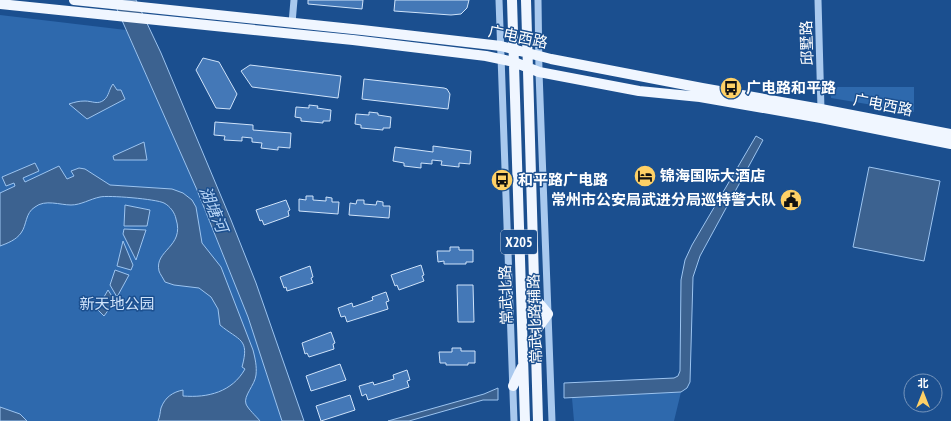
<svg xmlns="http://www.w3.org/2000/svg" width="951" height="421" font-family="'PT Sans Narrow','Noto Sans SC',sans-serif">
<style>
.green{fill:#2e69ad}
.water{fill:#3c6290;stroke:#9cc4f0}
.building{fill:#4478b7;stroke:#cfe3fa}
.lines{fill:none;stroke-linecap:round;stroke-linejoin:round}
.minor{stroke:#a9c9ee;stroke-width:7}
.major{stroke:#f0f6ff;stroke-width:10}
.labels{text-anchor:middle;stroke-width:3;stroke-linejoin:round;paint-order:stroke}
.shield{fill:#1b4f8f;stroke:#bbcadd;stroke-width:1}
.shield-label{font-size:14px;font-weight:bold;fill:#fff}
.street-label{font-size:15px;fill:#fff;stroke:#1b4f8f}
.poi-label{font-size:15px;font-weight:bold;fill:#fff;stroke:#1b4f8f;text-anchor:start}
.park-label{font-size:15px;fill:#cfe3fa;stroke:#1b4f8f}
.water-label{font-size:16px;font-style:italic;fill:#b5d3f5;stroke:#1b4f8f}
</style>
<rect width="100%" height="100%" fill="#1b4f8f"/>
<path class="green" d="M0 15 126 30 197 190 248 317 282 421H0Z
M830 87H914V112L831 98Z
M681 392 674 421H574L572 398Z"/>
<path class="water" d="M113 0H136L161 53 231 220 256 283 304 421H282L248 317 197 190Z
M113 84 117 90H121L125 99 87 119 69 104C75 102 79 101 85 101 92 101 98 105 104 100 109 96 109 89 113 84Z
M756 136 763 140 700 256 693 277 690 382 687 388 681 392 564 398V383L674 378 678 376 680 371 681 280 685 260 692 245Z
M144 142 147 160H114L113 156Z
M35 163 39 171 23 178 25 182 59 166 67 179 74 176 71 171 79 168 85 169 110 185 172 189 183 193 192 200 196 207 202 243 221 267 253 350C255 358 257 366 256 375 255 385 243 396 246 404 248 409 256 416 260 421H158C160 417 160 412 161 408 165 397 173 392 183 390V396C208 398 232 392 245 369L242 367C250 338 239 341 220 325L218 309 211 297 199 288 174 285 165 282C163 278 160 274 159 271 154 250 185 247 176 219 175 213 170 206 164 203 156 199 108 195 100 197 90 199 81 205 71 205 60 205 45 199 35 207 25 213 27 225 21 233 16 240 8 243 0 246V193L15 186 14 183 6 186 2 177Z
M869 167 940 181 924 261 853 247Z
M125 205 150 210 147 226H124Z
M124 229 146 230 136 260 123 234Z
M123 241 133 265 131 270 117 266Z
M115 270 129 275 117 297 110 285Z
M108 290 115 301 104 316 97 309Z
M498 388V400H483L409 421H388L484 394Z
M0 407 20 414 27 421H0Z"/>
<path class="building" d="M308 0H363L362 9 308 4Z
M395 0H469L467 8 461 14 451 15 394 11Z
M203 58 219 62 237 94 230 109 216 108 196 70Z
M250 65 341 76 338 98 252 87 241 71Z
M364 79 444 88 447 89 450 94 448 109 362 99Z
M309 105 318 106 317 108 331 110 330 121H323V123L301 121V118L295 117 296 107 309 108Z
M369 112 378 113V115L391 117 390 128H383V130L361 128V125L355 124 356 114 369 115Z
M215 122 253 125V130L291 133 290 148 278 147V150L261 148 262 143 252 142V138L242 137V141L224 140 225 136 214 135Z
M433 146 471 151 470 164 459 163V167L441 165 442 161 432 160V164L421 163V168L404 166V163L393 161 395 147 433 152Z
M306 196H313V200L326 201V197L332 198V202H339L338 214 299 211V199L306 200Z
M286 200 290 210 288 211 289 216 264 225 262 220 260 221 256 210Z
M357 200H364V204L376 205 377 201 383 202V206H390L389 218 349 215 350 203 356 204Z
M450 247H459V250H473V262H466V264H444V261L438 262 437 251H450Z
M421 265 424 275 422 276 424 281 399 290 397 285 395 286 391 275Z
M310 266 313 277 311 278 313 283 287 291 286 287 284 288 280 277Z
M457 285H473L474 322H458Z
M386 292 389 301 386 302 388 309 347 322 345 316 341 317 338 308 352 303 353 307 373 300 372 297Z
M331 332 335 343 333 344 334 349 309 357 307 353 305 354 302 343Z
M452 348H461V351H475V363H468V365H446V363H440L439 352H452Z
M340 364 346 380 311 391 306 376Z
M407 370 410 380 407 381 409 387 368 400 366 394 362 396 359 386 373 382 374 385 394 379 393 375Z
M350 395 355 410 321 421 316 406Z"/>
<g class="lines">
<path class="minor" d="M499 0 514 421
M538 0 539 72 552 421
M818 0 821 109
M292 23 294 0"/>
<path class="major" d="M74 0 362 30 501 46 551 59 702 88 821 109 951 134
M512 0 525 421
M526 0 538 421
M0 4 353 40 486 56 514 62 539 72 639 91 700 97 821 118 951 144
M534 297 548 314 535 332
M513 386 522 367"/>
</g>
<defs>
<g id="bus-disc" transform="scale(1.15)"><circle r="9.5" fill="#ffd166" stroke="#1b4f8f"/><path d="M-5-6H5V4H4V6H2V4H-2V6H-4V4H-5ZM-3.5-4V0h7V-4ZM-3.5 1.2v1.5H-2V1.2ZM2 1.2v1.5H3.5V1.2Z" fill="#111"/></g>
<g id="hotel-disc" transform="scale(1.15)"><circle r="9.5" fill="#ffd166" stroke="#1b4f8f"/><path d="M-6-4.5h1.5V1H6V5H4.5V3h-9V5H-6ZM-4 0a1.8 1.8 0 1 1 3.6 0ZM.5 0V-2.5h3Q6-2.5 6 0Z" fill="#111"/></g>
<g id="civic-disc" transform="scale(1.15)"><circle r="9.5" fill="#ffd166" stroke="#1b4f8f"/><path d="M-.6-6.5H3V-4.5H.6V-3L4-1V1h2V6H-6V1h2V-1L-.6-3ZM-1.2 2.5V6h2.4V2.5Z" fill="#111"/></g>
</defs>
<g fill-rule="evenodd">
<use href="#bus-disc" x="731" y="88"/>
<use href="#hotel-disc" x="645" y="176"/>
<use href="#bus-disc" x="502" y="180"/>
<use href="#civic-disc" x="791" y="200"/>
</g>
<g class="labels">
<rect class="shield" x="501" y="230" width="36" height="24" rx="3"/>
<g class="shield-label">
<text x="519" y="247">X205</text>
</g>
<g class="street-label">
<text transform="translate(518 37) rotate(12)" y="5">广电西路</text>
<text transform="translate(807 43) rotate(-92)" y="5">邱墅路</text>
<text transform="translate(883 105) rotate(11)" y="5">广电西路</text>
<text transform="translate(506 295) rotate(-92)" y="5">常武北路</text>
<text transform="translate(535 319) rotate(-92)" y="5">常武北路辅路</text>
</g>
<g class="poi-label">
<text x="746" y="93">广电路和平路</text>
<text x="660" y="181">锦海国际大酒店</text>
<text x="518" y="185">和平路广电路</text>
<text x="776" y="205" text-anchor="end">常州市公安局武进分局巡特警大队</text>
</g>
<g class="park-label">
<text x="117" y="309">新天地公园</text>
</g>
<g class="water-label">
<text transform="translate(214 209) rotate(67)" y="6">湖塘河</text>
</g>
</g>
<g transform="translate(923 393)"><circle r="19" fill="#1b4f8f" stroke="#7695bc"/>
<path d="M0-3L7 15L0 10L-7 15Z" fill="#ffd166"/>
<text y="-6" font-size="11" font-weight="bold" text-anchor="middle" fill="#ffffff">北</text>
</g>
</svg>
